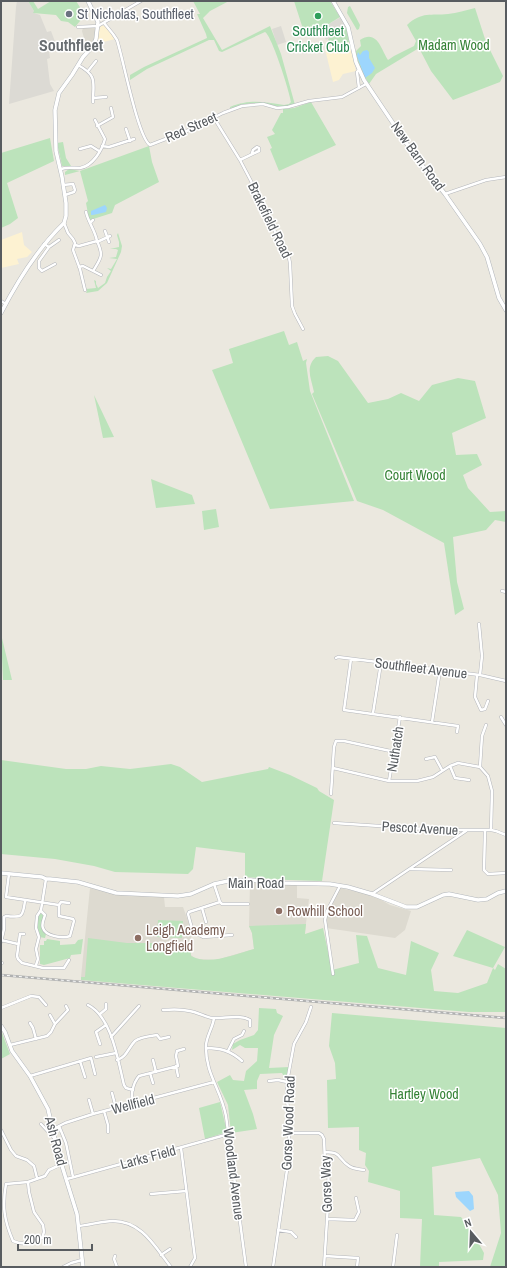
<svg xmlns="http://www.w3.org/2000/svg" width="507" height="1268" font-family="'Archivo Narrow',sans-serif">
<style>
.commercial{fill:#fdf2d2}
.industrial{fill:#dcdad4}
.education{fill:#dddad0}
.green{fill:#bce3bb}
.water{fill:#9dd6fd}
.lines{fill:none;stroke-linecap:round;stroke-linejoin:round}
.street-casing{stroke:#b5b7bc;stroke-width:3.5}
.secondary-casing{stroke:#b3b7bc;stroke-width:4.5}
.street{stroke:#fff;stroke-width:2.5}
.secondary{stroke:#fff;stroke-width:3.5}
.rail-casing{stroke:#b0b1b1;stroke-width:2.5}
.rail{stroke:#fff;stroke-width:1;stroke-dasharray:3;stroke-linecap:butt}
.worship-dot{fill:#6b7280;stroke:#fff;stroke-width:1.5}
.leisure-dot{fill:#2e9e5b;stroke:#fff;stroke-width:1.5}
.education-dot{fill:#8d6e63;stroke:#fff;stroke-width:1.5}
.labels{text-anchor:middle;stroke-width:3;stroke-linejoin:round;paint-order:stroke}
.worship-label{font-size:14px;fill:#5b616d;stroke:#fff;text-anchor:start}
.leisure-label{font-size:14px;fill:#27864d;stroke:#fff}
.park-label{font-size:14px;fill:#358236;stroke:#fff}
.street-label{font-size:14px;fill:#585c60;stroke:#fff}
.education-label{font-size:14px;fill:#785e54;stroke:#fff;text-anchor:start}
.quarter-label{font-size:16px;font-weight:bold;fill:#696e72;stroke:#fff}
</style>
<rect width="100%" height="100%" fill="#ebe8df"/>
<path class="commercial" d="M102 25 106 27 115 39 96 44 100 27Z
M349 42 356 71 343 74 339 80 333 82 325 49Z
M22 232 24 245 32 252 27 257 17 259 19 264 1 268V240Z"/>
<path class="industrial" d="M17 1H28L34 11V13L40 15 47 32 51 31 57 47 49 52 50 58 47 59 50 84 54 91 9 104 16 7Z
M341 17 347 27 326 40 320 29Z
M281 26 286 42 277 45 272 29Z"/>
<path class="education" d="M97 27 94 42 89 48 84 38 82 31 83 28Z
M250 882 297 885V898L309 899 305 931 292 994 81 977 90 888 119 895 164 897 165 907H183L192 932 190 943 191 955 196 959 216 960 254 949 252 933 249 926Z
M340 888 373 895 390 905 411 911 405 930 395 938 326 928V918L329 908Z"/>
<path class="green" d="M28 1H33L38 9 51 1H76L85 15 75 27 68 22 61 21 56 15 33 13 34 11Z
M193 1H229L210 11 203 18 222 50 270 26 281 54 295 105C281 110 268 103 254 103 246 103 238 108 230 108V107C250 99 263 102 284 105L289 104 291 102C290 93 272 36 265 32L222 52 219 51 214 40H209L147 69 130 80V75L144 67 207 38 206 34 197 14H200Z
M294 1H330L340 17 314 33 312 30 307 32 303 29Z
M350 6 360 25 359 29 357 30 347 13 348 7Z
M475 8 486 42 503 76 500 82 453 100 431 71 419 48 376 74 369 84 361 70 355 52 361 46 360 40C377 29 381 49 388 60L394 56 414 46 416 41 407 25C422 11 431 16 448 14 457 13 466 10 475 8Z
M347 27 349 42 332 47 328 39Z
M311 102 336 145 279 171 270 149 272 148 267 137 275 134 272 130 281 113H283V109L294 108Z
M50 138 54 161 7 183 18 218 10 224 1 228V153Z
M63 142 66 158 71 166H62L57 143Z
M149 146 152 162 159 182 115 205 112 213 90 220 89 219 86 203 88 201 80 171 65 175V172L69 169 80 171Z
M118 233 122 246 121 252 107 283 98 291 86 293 87 291 85 286 86 289 96 288 94 280 96 281V284L98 288 105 283 107 277 100 273 107 277 111 271 107 268 111 269 117 259 109 258 116 257 118 250 116 249H110L119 247V242L117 235Z
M284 331 289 345 297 342 303 361 307 359 306 363 310 391 354 501 270 509 212 370 233 363 229 349Z
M328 356 338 361 368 403 388 399 401 393 419 401 432 385 458 378 475 381 486 418 452 433 456 455 477 454 482 465 463 475 468 488 490 512 506 511V522L495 520 486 530 453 537 457 582 464 609 455 615 444 543 383 510 357 501 312 394 314 392C311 378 305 367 316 357Z
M94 395 114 437 103 438Z
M151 479 192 495 195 504 156 508Z
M216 509 219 527 204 530 202 511Z
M1 634 12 680H3Z
M1 760 66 769H86L101 766 130 769 171 764 180 767 202 782 268 769 269 767 290 775 317 788 319 791 334 800 322 881 288 880 245 877V853L196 847 193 869 188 874 115 872 94 866 55 859 1 854Z
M41 913 44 915 42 927 46 934 45 938 39 937 37 929 38 915Z
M158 920 183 921 182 938 157 937Z
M306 924 305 934 323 928 332 970 359 963 356 935 367 936 378 968 406 975 411 941 439 953 431 970 434 991 458 993 487 983 493 968 453 956 467 930 505 947 493 968 495 970 498 964 506 969V1012H469L81 980V977H85L88 938 127 943H190L191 956C210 966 235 954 254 949L252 933 249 926Z
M47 939 60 941V945L75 944 78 940 83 939 81 954 71 955 70 958 44 965 40 964V945H44V941H46Z
M259 1008 276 1009 277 1013 283 1016 274 1035 269 1068 289 1067 286 1080 282 1073 260 1074 257 1081V1089L244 1090 253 1114 257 1129 231 1133 228 1105 217 1082 230 1075 233 1080 244 1081 246 1071 257 1061 258 1048H245L240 1045 232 1050 233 1044 240 1040 254 1035 258 1030Z
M332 1013 506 1028V1267H490L501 1233 498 1195 480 1158 432 1167 434 1215 461 1217 474 1235 484 1253 483 1260 439 1262V1267H420L422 1219 400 1218V1191L368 1182 369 1171 365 1165 366 1153 359 1150V1127L328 1128 327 1080 336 1079 335 1063 329 1046Z
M1 1030 10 1054 1 1059Z
M220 1102 227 1132 205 1139 199 1108Z"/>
<path class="water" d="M367 50 369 52V58L375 68 372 73 365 78 357 56 358 52 360 55 363 51Z
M105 205 107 208 106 212 93 215H91V211Z
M469 1191 473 1196 474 1209 470 1211 456 1197 455 1192Z"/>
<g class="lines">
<g class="street-casing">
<path id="street" d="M104 23 113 34 117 40C123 58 138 138 150 145L189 130 223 113 242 106 263 104 277 108 288 107 309 101 342 97 366 84
M78 27 98 26 141 1
M78 65C98 76 93 82 93 102
M359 70 357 72 359 88
M88 71 96 61
M93 98 106 97
M214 118 240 160 251 181 261 205 289 258 290 263 292 306 295 314 303 329
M97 126 113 117 111 108
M126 129 130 141
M102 146 109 147 134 139
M80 149 91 146 99 151
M240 160 259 151V148L257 147 253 150 252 153
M61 169C67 167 73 168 80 168 93 166 102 150 105 139L95 120
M63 185 73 184 75 190 74 192 65 195
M445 194 486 180 506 177
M64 223 68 233 73 239 75 243 73 250 80 269 85 290
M90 223 93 220
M105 231 109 242
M97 242 110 236
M44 244 49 247 59 240
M75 245 79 246 97 241C95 230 88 222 86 212
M49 247 39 261V268L42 271 55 264
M79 267 83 266 101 275
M93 271C101 258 104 256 97 241
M1 301 6 304
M502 591 506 592
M479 624 482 656 480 675
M336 658 338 657 480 675 506 681
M351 659 344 710 458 726 457 732
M477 675 475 697 481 710 485 709 488 701
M373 713 381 663
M501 717 506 725
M432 722 440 670
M426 759 435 757 442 770
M450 766 455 778 469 780
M480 767 488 776 492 791 491 830
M480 767 482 736 486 725
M333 768 389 781H417L433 777 450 766 458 763 480 767
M389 781 400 717
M331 794 334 747 336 741H344L395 752
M334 823 440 830H491L496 831 506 835
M485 831 484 870 488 874 506 873
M410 869 451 870
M9 874 6 897 59 905V916L73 919 74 921 70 936C63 939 45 936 43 928 41 924 44 919 45 915L41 911
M214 884 220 902 222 904H248
M372 894 466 831
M220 902 189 912 188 914 193 932 203 937 232 935
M59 905 61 902 69 903
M202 908 206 922
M24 934H20L17 956 18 959 22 963 43 968H64L69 960
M1 940 18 944
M1 942 4 929V917L6 916C22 918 23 917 25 901
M1 963H2
M36 965 38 959 36 949 39 937 36 928 37 916 41 910 46 879
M333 974 325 920 327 911 340 886
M88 1005C112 1017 118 1061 124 1085L126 1088 133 1090
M1 1008 31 996 39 997 46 1005
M163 1010C173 1009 184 1009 194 1012 201 1014 206 1017 212 1018 224 1019 239 1014 250 1020V1026
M100 1014 106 1009V1004
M214 1018C213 1027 207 1035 206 1045 205 1074 221 1089 226 1116L246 1267
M30 1023 33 1028 36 1039
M55 1024 68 1010 66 1006
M111 1037 139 1006
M100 1044 96 1032 106 1025
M10 1045 47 1036 51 1032 55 1024 50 1015
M206 1048C221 1048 231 1051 242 1061
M228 1051 234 1039 242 1035 244 1031
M96 1057 116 1053
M117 1060C127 1057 128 1048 135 1041 140 1037 151 1036 157 1035L160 1039 169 1037
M153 1060 156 1072
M80 1061 85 1077
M176 1066 178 1076
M150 1073 153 1083
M30 1076 91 1058 95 1074
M269 1081 278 1080 287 1082
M112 1093 116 1108
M89 1100 93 1114
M133 1104C130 1096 133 1083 139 1076L178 1066 176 1056 177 1051 184 1049
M104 1111 108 1125V1132
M41 1124 55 1139
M59 1126 66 1143 73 1177
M53 1129 65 1123 93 1114 214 1082
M1 1130 11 1150 16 1156 27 1160 34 1166 37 1178
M289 1133H319L322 1135 324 1139 325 1163 328 1170 329 1189 324 1267
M181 1148 195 1258 190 1267
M325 1152C342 1152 337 1158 349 1166 353 1169 358 1169 364 1170
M67 1179 229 1134
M28 1182 29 1192 34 1212 43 1225 44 1232 42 1238C32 1243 24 1246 13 1241 4 1220 2 1206 6 1184L28 1182 45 1176 49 1170 62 1164
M151 1194 186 1191
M328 1219 355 1220 359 1212 356 1198
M79 1226C90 1225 102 1221 113 1221 142 1221 155 1247 171 1267
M278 1230 291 1232 296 1237
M161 1255 170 1249
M115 1256 114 1259 117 1267
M325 1256 358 1258 357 1267
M63 1267 71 1263 82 1260
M273 1267 288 1163 290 1116 287 1102V1082L294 1044 306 1022 311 1007
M393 1267 397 1235"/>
</g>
<g class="secondary-casing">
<path id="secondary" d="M333 1 348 27 356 62 364 80 417 159 445 194 480 244 487 257 499 298 506 310
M1 313C18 280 37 249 64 223L66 216V203L62 177 56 151 55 110 59 93 72 75 83 57 93 46 96 39 98 22 88 1
M1 873 42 877 46 879H50L78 882 116 893 178 896 191 894 214 884 228 881 250 880 281 883 330 884 348 887 372 894 406 907H417L443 895 449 894 478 900 487 899 498 893 506 891
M1 1026 5 1032 12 1051 30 1076 48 1109 58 1153 77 1214 83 1267"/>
</g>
<use href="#street" class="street"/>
<use href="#secondary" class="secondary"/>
<g class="rail-casing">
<path id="rail" d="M1 975 506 1018"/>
</g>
<use href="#rail" class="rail"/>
</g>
<circle class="worship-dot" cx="69" cy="14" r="4"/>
<circle class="leisure-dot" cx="318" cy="16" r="4"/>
<g class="education-dot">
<circle cx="279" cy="911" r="4"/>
<circle cx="138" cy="938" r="4"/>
</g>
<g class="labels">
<g class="worship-label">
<text x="77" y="19">St Nicholas, Southfleet</text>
</g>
<g class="leisure-label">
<text x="318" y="36">Southfleet<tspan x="318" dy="16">Cricket Club</tspan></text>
</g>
<g class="park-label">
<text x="454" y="50">Madam Wood</text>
<text x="415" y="480">Court Wood</text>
<text x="424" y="1099">Hartley Wood</text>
</g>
<g class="street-label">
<text transform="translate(191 127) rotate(-24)" y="5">Red Street</text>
<text transform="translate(418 156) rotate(54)" y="5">New Barn Road</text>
<text transform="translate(270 220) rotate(64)" y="5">Brakefield Road</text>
<text transform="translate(421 668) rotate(7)" y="5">Southfleet Avenue</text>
<text transform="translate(395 749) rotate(-81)" y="5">Nuthatch</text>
<text transform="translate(420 828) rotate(3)" y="5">Pescot Avenue</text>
<text x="256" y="888">Main Road</text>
<text transform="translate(133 1104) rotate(-14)" y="5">Wellfield</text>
<text transform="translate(288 1123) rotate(-88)" y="5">Gorse Wood Road</text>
<text transform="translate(56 1141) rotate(75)" y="5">Ash Road</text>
<text transform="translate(148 1157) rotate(-15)" y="5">Larks Field</text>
<text transform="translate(234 1174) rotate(83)" y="5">Woodland Avenue</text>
<text transform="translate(326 1184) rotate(-92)" y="5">Gorse Way</text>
</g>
<g class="education-label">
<text x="287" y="916">Rowhill School</text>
<text x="146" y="935">Leigh Academy<tspan x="146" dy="16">Longfield</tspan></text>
</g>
<g class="quarter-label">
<text x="71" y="51">Southfleet</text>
</g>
</g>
<rect width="507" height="1268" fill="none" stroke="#585c60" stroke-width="4"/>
<g transform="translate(471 1232) rotate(341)" stroke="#ffffff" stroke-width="3" paint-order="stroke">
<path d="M0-3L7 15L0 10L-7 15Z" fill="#585c60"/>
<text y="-6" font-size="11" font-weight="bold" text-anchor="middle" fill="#585c60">N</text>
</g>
<path d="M18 1244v6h74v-6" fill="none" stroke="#585c60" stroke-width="2"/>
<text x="24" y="1244" font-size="12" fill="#585c60" stroke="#ffffff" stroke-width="3" paint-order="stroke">200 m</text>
</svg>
